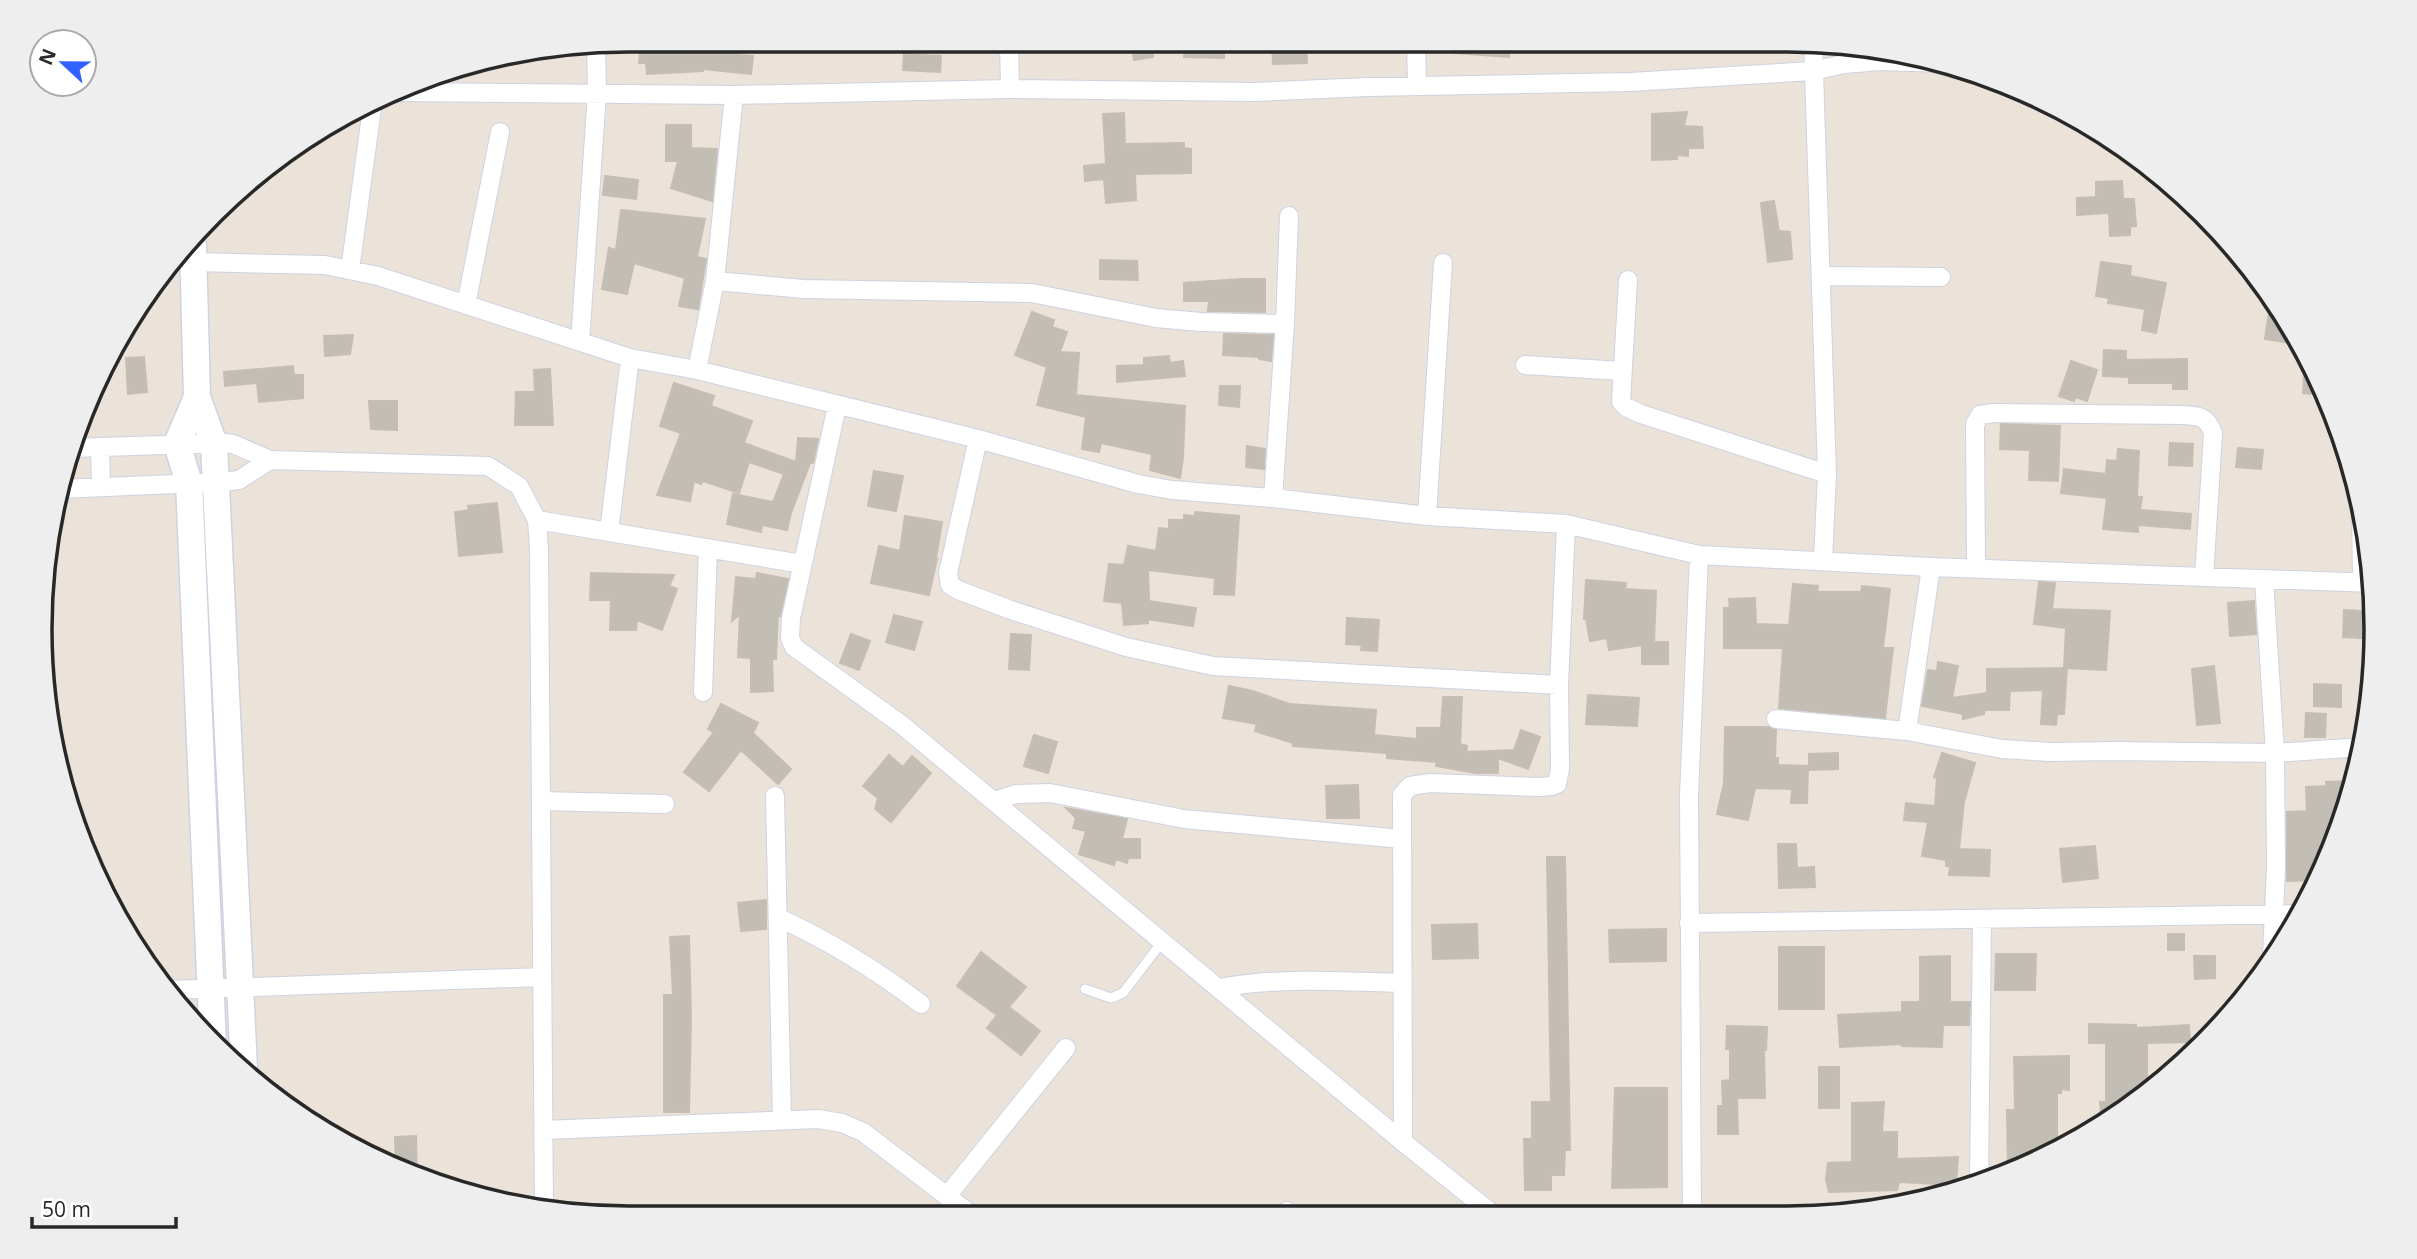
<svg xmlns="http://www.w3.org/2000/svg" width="2417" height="1259" font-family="'Open Sans',sans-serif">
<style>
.building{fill:#c2bdb5;stroke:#c6beb3;stroke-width:2}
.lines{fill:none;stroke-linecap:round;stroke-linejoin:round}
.lane-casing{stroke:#ced3e2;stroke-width:11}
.street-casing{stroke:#ced3e2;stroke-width:20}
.secondary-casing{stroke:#ced3e2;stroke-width:29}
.lane{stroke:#fff;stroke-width:9}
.street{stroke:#fff;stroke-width:18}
.secondary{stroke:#fff;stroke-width:26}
.rim{fill:none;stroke:#282828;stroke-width:3.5}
</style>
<rect width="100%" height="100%" fill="#ebe2d9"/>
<path class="building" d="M641 40H689L690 54 719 53 720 40 741 41 740 55 753 56 751 74 703 69V71L647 74 646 63H639Z
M1131 41H1151L1153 57 1134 60Z
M1185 41H1224V58L1184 57Z
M1272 41H1306L1307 63 1273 64Z
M1454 41H1510L1509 57 1454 53Z
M904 54 941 56 940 72 903 70Z
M1687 112 1684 126 1702 127 1703 148H1688V156L1676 155 1677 159 1652 160V114Z
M1124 113 1125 144 1184 143V148L1191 149V173L1135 174 1136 200 1106 203 1104 179 1085 181 1084 166 1106 164 1103 114Z
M666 125H691V148L717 149 712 201 671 188 678 161H666Z
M605 176 638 180 636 199 603 195Z
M2122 181 2123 199H2134L2136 226 2130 227V235L2110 236 2109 213 2077 215V198L2096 197V182Z
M1774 201 1779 231 1790 232 1792 259 1768 262 1761 203Z
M621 210 705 219 697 257 706 259 698 309 679 306 685 278 634 263 627 294 602 289 609 248 616 250Z
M1100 260 1137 261 1138 280 1100 279Z
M2101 262 2131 266 2130 276 2166 283 2156 333 2142 330 2145 309 2108 303 2109 298 2096 296Z
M1241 279H1265V312L1208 311 1209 301H1184V283Z
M2271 298 2298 335 2302 345 2265 339Z
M1032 312 1054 320 1052 327 1067 332 1060 352 1079 353 1076 395 1185 406 1183 458 1180 478 1150 470 1152 454 1101 443 1099 452 1082 449 1086 417 1037 405 1047 367 1015 355Z
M1224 334 1273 335 1271 361 1259 359V357L1223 355Z
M353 335 350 354 325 356 324 336Z
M2104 350 2126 351V360L2187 359V389H2173V383H2129V377L2103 376Z
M1169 356 1170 363 1183 361 1185 376 1117 382V366L1144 365V358Z
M144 357 147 392 128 394 126 358Z
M2071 361 2097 370 2087 401 2075 397 2074 401 2059 396Z
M293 366 294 375H303V398L259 402 257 383 225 386 224 372Z
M550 369 553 425H515L516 392H535L534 370Z
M2304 375 2317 377 2325 395 2303 393Z
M674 383 714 396 711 406 752 421 744 443 796 462 798 438 818 439 813 463H810L809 466 791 513 787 530 762 525 761 532 727 524 733 494 773 502 784 474 749 462 739 493 703 481 701 484 694 481 690 501 657 495 681 433 660 426Z
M1220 386H1240L1239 407 1219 405Z
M369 401H397V430L371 429Z
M2001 424 2060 426 2058 481 2029 480 2030 450 2000 449Z
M2170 443 2193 444 2192 466 2169 465Z
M1247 446 1265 449 1264 469 1246 467Z
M2238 448 2263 450 2261 469 2236 467Z
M2118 449 2139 451 2137 497H2142L2140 510 2191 514 2190 529 2138 525V532L2103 529 2107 498 2061 493 2064 469 2106 474 2107 460 2117 461Z
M874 471 903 476 896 511 868 506Z
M497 503 502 552 459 556 455 512 469 510 468 506Z
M1195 512 1239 516 1234 595 1214 594 1215 578 1148 570 1149 601 1196 608 1193 626 1147 619 1148 623 1124 625 1122 603 1104 601 1109 564 1124 565 1128 546 1156 551 1159 528 1169 529V520H1184V515L1195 516Z
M905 516 942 522 936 558 937 559 929 595 871 583 879 546 900 551Z
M591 573 674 575 669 586 677 589 662 630 637 620 636 630H610L611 600H590Z
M757 573 788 579 780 616 778 615 776 659H772L773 691 751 692V658L738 657 740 614 732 621 736 577 756 579Z
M1586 580 1626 583 1625 589 1656 591 1654 642H1668V664H1642V645L1609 650 1607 638 1590 641 1586 619H1584Z
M2039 582 2055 583 2052 609 2110 611 2106 670 2064 668 2066 628 2034 624Z
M1793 584 1818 586 1817 592H1861L1862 586 1890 589 1883 648H1893L1885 718 1779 708 1783 648H1724V608H1730L1729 599 1755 598 1756 624 1789 625Z
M2254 601 2256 634 2230 636 2228 603Z
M2344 610 2374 612 2375 639 2343 637Z
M894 615 922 622 914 650 886 642Z
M1347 618 1379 620 1377 651 1361 650 1362 645 1346 644Z
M851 634 870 641 859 670 840 663Z
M1011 634 1031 635 1029 670 1009 669Z
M1938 662 1958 666 1952 698 1987 693V669L2067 668 2064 714H2057L2056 725 2041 724 2043 690 2010 691 2009 710H1984V714L1963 719V714L1922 706 1928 670 1937 671Z
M2214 666 2220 723 2197 725 2192 669Z
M2314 684 2341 685V707L2314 706Z
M1229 686 1253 691 1289 704 1376 710 1374 735 1417 739V728H1441L1443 697H1462L1460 744 1467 746 1466 752 1514 750 1521 730 1540 737 1528 769 1498 758V773H1476L1436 766 1437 762 1387 758V753L1293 746V743L1255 731 1257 724 1223 718Z
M1588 695 1639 698 1637 726 1586 724Z
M721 704 758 723 753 733 791 769 778 784 741 750 709 791 684 772 714 732 708 729Z
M2306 713 2326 714 2325 737H2305Z
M1725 727H1769L1776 730 1775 758H1778V765L1808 766 1807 803H1791L1792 789 1755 788 1748 820 1717 814 1724 783Z
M1034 735 1057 742 1048 773 1024 766Z
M1838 753V769L1809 770V754Z
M1942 753 1975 763 1964 802 1959 849 1990 850 1989 876 1949 875 1950 866H1946V860L1922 856 1928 822 1904 820 1906 803 1935 806 1937 778 1934 777Z
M889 755 903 767 912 756 931 773 891 822 875 809 878 798 863 786Z
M2346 781 2341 823 2320 880 2287 881V812L2307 811 2306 787 2326 786V782Z
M1358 785 1359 818H1327L1326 786Z
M1066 808 1127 819 1122 839H1140V858H1128L1127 863 1116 859 1114 865 1079 854 1086 831 1073 828 1076 818Z
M1778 844H1796L1797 868 1814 867 1815 887 1779 888Z
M2095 846 2098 878 2063 882 2060 849Z
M1547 857H1565L1570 1150H1565L1564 1175H1551V1190H1525L1524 1139H1532V1102H1551Z
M766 900V929L741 931 738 903Z
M1477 924 1478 958 1433 959 1432 925Z
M1666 929V961L1610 962 1609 930Z
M2168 934H2184V950H2168Z
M689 936 691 1017 689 1112H664V995H673L670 937Z
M1779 947H1824V1009H1779Z
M981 952 1026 987 1009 1007 1040 1031 1021 1055 987 1028 997 1015 957 986Z
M1996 954H2036L2035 990H1995Z
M1950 956V1002H1970L1969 1025H1943L1942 1047 1902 1046V1044L1840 1047 1838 1015 1902 1012V1002H1920V957Z
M2194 956H2215V978L2195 979Z
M2089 1024 2136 1025V1028L2189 1025 2190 1042 2147 1043V1096L2106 1120V1117H2101L2100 1102H2106V1043H2089Z
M1727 1026 1767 1027 1766 1050H1764L1765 1098H1737L1738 1134H1718V1106H1723L1722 1081 1730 1080V1049H1726Z
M2069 1056V1090L2061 1089V1093H2057V1148L2008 1175 2007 1110H2015L2014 1057Z
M1819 1067H1839V1108H1819Z
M1615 1088H1667V1187L1612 1188Z
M1884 1102 1882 1132H1897V1159L1958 1157 1956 1185 1899 1182 1897 1190 1829 1192 1826 1180 1828 1163 1852 1162V1103Z
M416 1136 417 1176 396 1168 395 1137Z"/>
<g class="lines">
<g class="lane-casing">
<path id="lane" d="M1085 989 1111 998 1123 993 1162 942"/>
</g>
<g class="street-casing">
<path id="street" d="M1009 41 1010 89
M1416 41 1417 86
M1813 41 1827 474 1823 560
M402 92 734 95 1010 89 1254 92 1368 87 1630 82 1813 71 1844 64 1879 61 1946 63
M193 262 325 265 378 276 630 358 697 370 978 439 1138 484 1172 490 1273 498 1427 516 1566 524 1699 555 1931 567 2373 583
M350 270 372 108
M1822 276 1941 277
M1628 280 1621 402 1626 407 1641 414 1827 474
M715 281 804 289 1032 293 1156 318 1201 322 1285 324
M466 305 500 132
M580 342 597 93 596 46
M1525 365 1622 371
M697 370 715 281 734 95
M837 406 791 618 790 638 794 647 902 725 1403 1142 1494 1215
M978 439 948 573 950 585 958 590 1011 610 1126 647 1213 666 1559 685
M100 447 101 487
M73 448 225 443 233 444 270 460 488 466 519 486 537 520 539 550 544 1210
M59 489 223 482 239 480 270 460
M1273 498 1285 324 1289 216
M2361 506 2362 582
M1427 516 1443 263
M537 520 802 564
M609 532 630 358
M1976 567 1975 424 1980 415 1993 413 2184 415C2201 416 2207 417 2213 433L2204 577
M2264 579 2275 753 2276 868 2272 956
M703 692 708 548
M1776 719 1907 731 2002 749 2050 752 2111 751 2275 753 2362 747
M1907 731 1931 567
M775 796 782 1120
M541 801 665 804
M994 801 1016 794 1050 793 1184 819 1402 839
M779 918C830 941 876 970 921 1004
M1689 923 2300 914
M1220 988C1280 977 1341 981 1402 983
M167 990 541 977
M543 1130 818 1119 842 1123 863 1132 973 1216
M1403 1142 1402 795 1410 786 1430 783 1538 787 1552 786 1557 784 1560 769 1559 685 1566 524
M1979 1183 1982 919
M947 1196 1066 1048
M1692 1214 1689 797 1699 555
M1283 1215 1287 1211"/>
</g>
<g class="secondary-casing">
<path id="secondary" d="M193 246 197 397 214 444 244 1068
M197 397 177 444 189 483 213 1046"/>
</g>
<use href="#lane" class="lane"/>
<use href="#street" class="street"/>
<use href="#secondary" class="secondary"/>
</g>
<path d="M0 0H2417V1259H0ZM629 52H1787A577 577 0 0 1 2364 629V629A577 577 0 0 1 1787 1206H629A577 577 0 0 1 52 629V629A577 577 0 0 1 629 52Z" fill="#eee" fill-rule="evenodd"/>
<path class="rim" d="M629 52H1787A577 577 0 0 1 2364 629V629A577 577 0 0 1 1787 1206H629A577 577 0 0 1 52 629V629A577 577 0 0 1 629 52Z"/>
<g transform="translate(63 63) rotate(292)"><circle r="33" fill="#ffffff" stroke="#a9a9a9" stroke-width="2"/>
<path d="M0-5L12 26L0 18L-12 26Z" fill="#3261ff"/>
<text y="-10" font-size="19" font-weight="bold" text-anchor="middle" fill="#282828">N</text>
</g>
<path d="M32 1217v10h144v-10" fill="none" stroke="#282828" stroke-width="3.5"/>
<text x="42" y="1217" font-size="21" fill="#282828" stroke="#ffffff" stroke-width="5" paint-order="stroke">50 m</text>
</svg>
